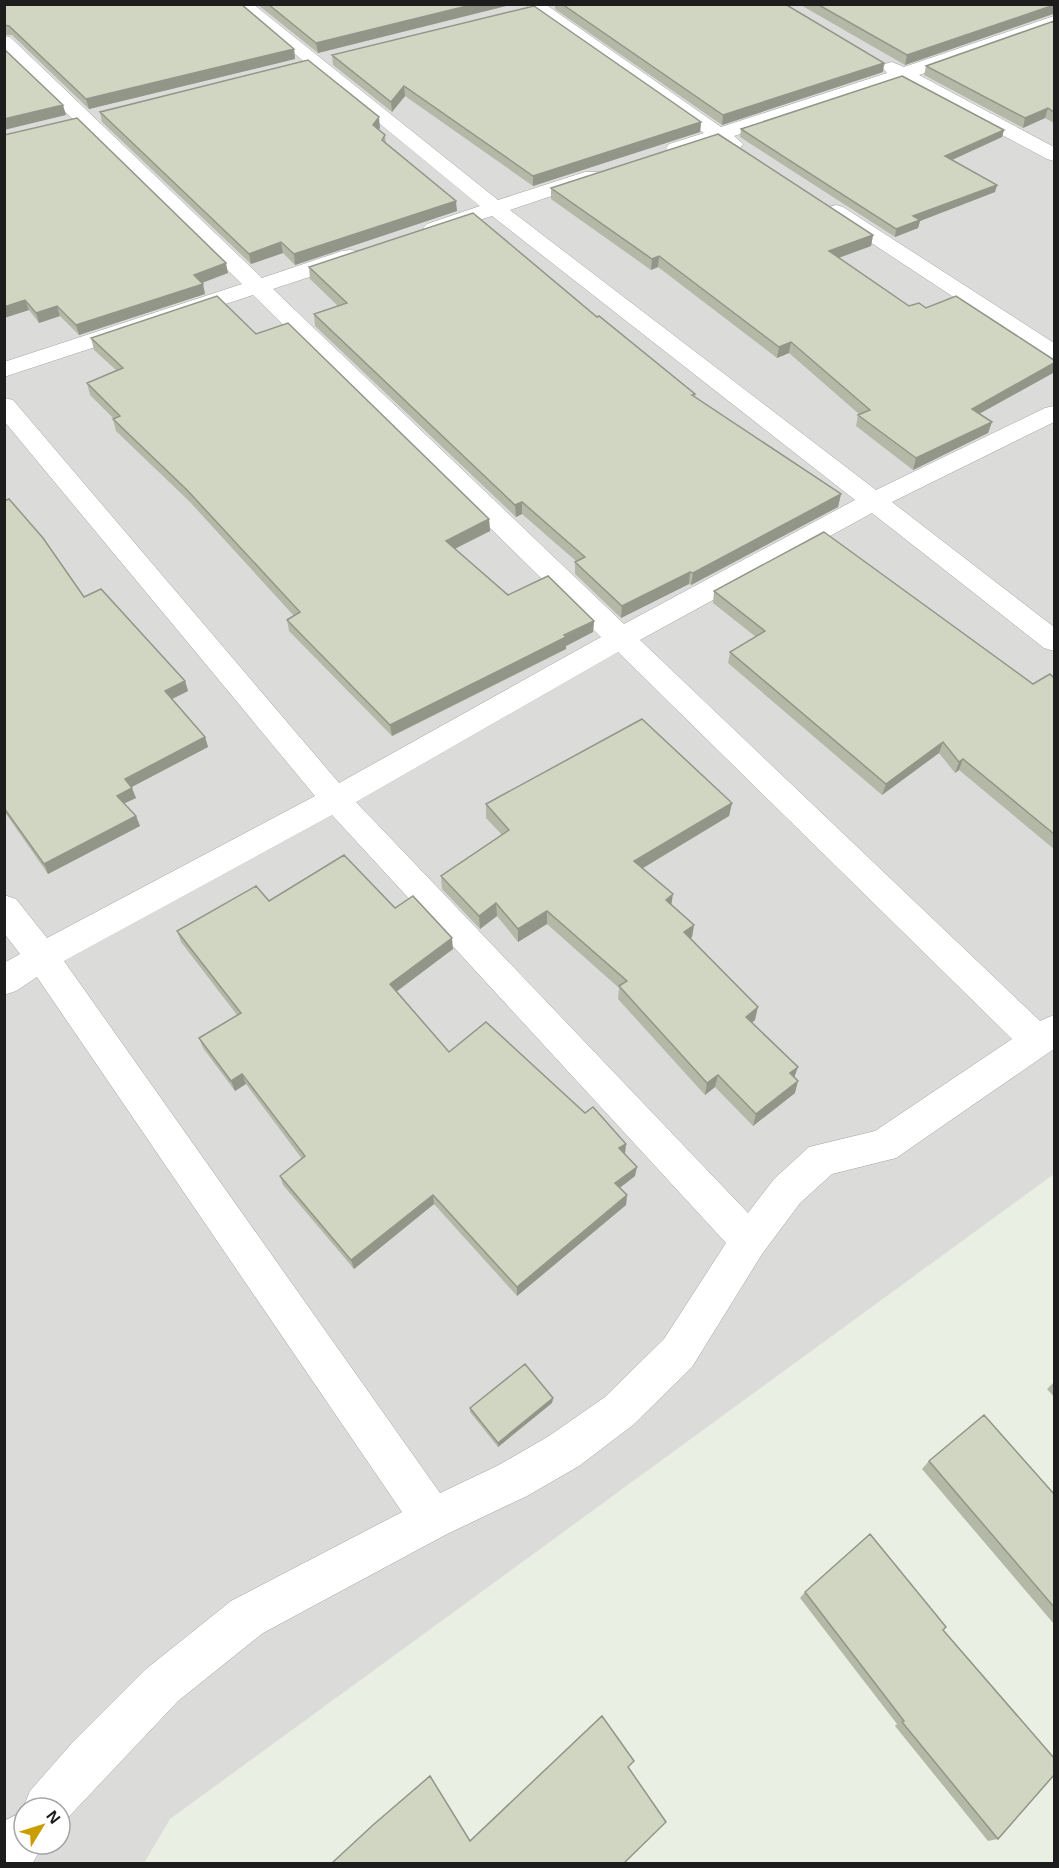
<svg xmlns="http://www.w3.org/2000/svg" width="1059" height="1868" font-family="Arial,sans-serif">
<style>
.residential{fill:#dbdbda;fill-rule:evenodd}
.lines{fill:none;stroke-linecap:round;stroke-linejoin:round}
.minor-casing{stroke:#a4a4a4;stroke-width:1}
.minor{fill:#fff;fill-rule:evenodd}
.wall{fill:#b4b8a7}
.shaded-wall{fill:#929688}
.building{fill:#d1d6c2;stroke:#929688;stroke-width:1.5}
</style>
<rect width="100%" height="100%" fill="#e9efe2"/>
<path class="residential" d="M5 5H1054V1174L170 1819 144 1863 5 1864ZM24 1808H60V1844H24Z"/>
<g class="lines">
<g class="minor-casing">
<path id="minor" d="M234 4H253L498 200 585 172H599L602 176 599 180 510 210 876 490 1045 408 1054 406V422L892 502 1054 627V651L1044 648 872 513 640 640 1040 1021 1054 1015V1049L896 1158 832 1174 800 1203 762 1254 692 1367 633 1425 579 1466 527 1496 447 1534 263 1633 178 1701 60 1826V1808H24V1810L23 1808 30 1791 72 1743 146 1669 231 1601 402 1512 37 977 16 991 4 995V963L20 954 4 933V895L16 899 47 938 315 796 4 421V398L13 400 339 783 601 637 253 295 4 377V362L242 284 4 52V36L10 37 262 278 342 251 350 250 358 251 361 256 358 261 273 289 624 624 855 500 492 216 441 232 434 234 427 232 423 228 427 224 480 206ZM618 652 1012 1039 875 1131 809 1147 774 1179 748 1213 356 802ZM332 815 726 1243 664 1339 605 1397 549 1436 497 1466 440 1493 64 961Z
M530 4H545L721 127 887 73 883 68 885 64 892 62 904 67 1054 16V27L919 75 1054 147V161L1047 159 901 81 734 136 743 144 740 148H726L716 141 676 154 669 152 666 148 669 144 704 133 531 11 528 7Z
M836 205 843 207 1054 343V360L1046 358 829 215 826 211 829 207Z
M24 1811V1844H44L32 1864H4V1821Z"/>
</g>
<use href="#minor" class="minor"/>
</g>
<path class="wall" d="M4 4 294 49 295 59 89 109 12 35H4Z
M257 4H514L318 53Z
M555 4H785L883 72 722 125 555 9Z
M799 4H1054V15L1053 14 905 65Z
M1054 21V123L1045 118 1023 128 924 75 926 66Z
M332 55 701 122 700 132 533 186 405 96 392 112 333 65Z
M100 112 380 128 378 130 385 135 386 143 457 211 295 265 283 253 251 264 102 122Z
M741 129 1004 130 1002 137 952 160 997 185 995 192 920 221 918 228 895 237 740 137Z
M4 135 228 273 202 283 205 294 79 335 60 316 39 323 29 310 4 318Z
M551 188 873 235 871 246 839 258 909 306 926 308 1053 373 979 414 992 422 988 433 913 470 856 426 858 415 859 414 789 353 777 358 658 267 651 270 551 199Z
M309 267 597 317 695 394V397L841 494 838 507 691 585 689 584 621 618 575 574V562L576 561 522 514 516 517 315 326 314 314 338 306 310 279Z
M256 334 489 519 490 531 455 549 508 595 594 621 593 632 566 646V649L392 736 289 631 287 620 294 616 190 502 116 431 113 419H114L90 395 87 383 116 370 94 350 91 338Z
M4 501 84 597 185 681 188 691 172 699 205 737 208 747 131 787 136 798 124 803 136 816 140 826 48 874 4 811Z
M714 591 1033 684 1054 678V849L959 770 955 773 939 753 882 795 728 663 730 652 756 637 713 603Z
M732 803 729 816 643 868 672 905 694 925 692 937 691 938 755 1020 751 1023 798 1067 794 1077 795 1093 753 1126 715 1087 705 1095 618 999 619 988 547 924 518 942 497 916 480 929 442 889 441 876 502 835 486 818V804Z
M395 908 453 949 396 991 449 1052 585 1113 626 1144 625 1153 635 1176 620 1188 627 1195 626 1205 517 1296 434 1204 354 1269 283 1185 280 1176 302 1159 246 1084 235 1091 203 1048 199 1038 237 1015 181 942 177 931Z
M1054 1382V1397L1047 1389Z
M553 1398 552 1403 498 1447 470 1412V1408Z
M929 1461 1054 1494V1624L922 1469Z
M805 1592 943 1630 998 1839 988 1841 895 1726 897 1724 800 1598Z"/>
<path class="shaded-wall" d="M475 4H514L318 53 316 43Z
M1054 5 1053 14 905 65 907 55Z
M294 49 295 59 89 109 86 99Z
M884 63 883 72 722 125 723 115Z
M404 86 405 96 392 112 391 102Z
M63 105 66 115 4 130V119Z
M1048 108 1045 118 1023 128 1025 118Z
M379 117 380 128 374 135 373 125Z
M701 122 700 132 533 186V176Z
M1004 130 1002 137 943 164 945 156Z
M997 185 995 192 920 221 918 228 895 237 896 229 913 216Z
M456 201 457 211 295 265 294 254Z
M873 235 871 246 827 262 829 251Z
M281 242 283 253 251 264 249 254Z
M659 256 658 267 651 270 652 259Z
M226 263 228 273 196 285 194 275Z
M203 284 205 294 79 335 76 325Z
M25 300 29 310 4 318V307Z
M57 306 60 316 39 323 36 313Z
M791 342 789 353 777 358 779 347Z
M1054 363 1053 373 968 420 972 409Z
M992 422 988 433 913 470 916 458Z
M841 494 838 507 691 585 693 573Z
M522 502V514L516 517 515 505Z
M489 519 490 531 446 553V541Z
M690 572 689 584 621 618 622 606Z
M594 621 593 632 566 646V649L392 736 390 725Z
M185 681 188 691 168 701 165 691Z
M205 737 208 747 128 789 125 779Z
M943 742 939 753 882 795 886 784Z
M963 759 959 770 955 773 959 762Z
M132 788 136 798 121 805 117 796Z
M732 803 729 816 633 874 634 861Z
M136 816 140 826 48 874 44 864Z
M673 894 671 907 666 900Z
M496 903 497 916 480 929 479 916Z
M547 911V924L518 942V929Z
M694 925 692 937 682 944 684 932Z
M452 938 453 949 392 995 390 984Z
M758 1007 755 1020 743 1030 746 1017Z
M798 1067 794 1078 790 1073Z
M242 1074 246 1084 235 1091 231 1081Z
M718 1075 715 1087 705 1095 707 1083Z
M798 1081 795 1093 753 1126 756 1114Z
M626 1144 625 1153 619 1148Z
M637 1167 635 1176 614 1192 615 1183Z
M433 1195 434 1204 354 1269 351 1260Z
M627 1195 626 1205 517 1296V1287Z
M553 1398 552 1403 498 1447V1443Z"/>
<path class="building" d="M4 4H241L294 49 86 99 9 26 4 25Z
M268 4H475L316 43Z
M562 4H785L884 63 723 115Z
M817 4H1054V5L907 55Z
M534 6 701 122 533 176 404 86 391 102 332 55Z
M1054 21V112L1048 108 1025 118 926 66Z
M4 49 63 105 4 119Z
M308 60 379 117 373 125 385 135 382 140 456 201 294 254 281 242 249 254 100 112Z
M902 76 1004 130 945 156 997 185 913 216 920 220 896 229 741 129Z
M77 118 226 263 194 275 203 284 76 325 57 306 36 313 25 300 4 307V135Z
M718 134 873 235 829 251 909 306 919 303 926 308 956 296 1054 360V363L972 409 992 422 916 458 858 415 870 410 791 342 779 347 659 256 652 259 551 188Z
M473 213 597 317 599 316 695 394 692 395 841 494 693 573 690 572 622 606 575 562 585 557 522 502 515 505 314 314 347 303 309 267Z
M217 296 256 334 288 323 489 519 446 541 508 595 548 576 594 621 564 635 566 637 390 725 287 620 300 612 187 490 113 419 120 416 87 383 123 368 91 338Z
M9 499 43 538 84 597 101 589 185 681 165 691 205 737 125 779 132 788 117 796 136 816 44 864 4 808V501Z
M824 532 1033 684 1050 674 1054 678V834L963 759 959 762 943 742 886 784 730 652 765 631 714 591Z
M642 719 732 803 634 861 673 894 666 900 694 925 684 932 758 1007 746 1017 798 1067 790 1073 798 1081 756 1114 718 1075 707 1083 619 986 627 981 547 911 518 929 496 903 479 916 441 876 509 830 486 804Z
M344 855 395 908 413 896 452 938 390 984 449 1052 486 1022 585 1113 593 1107 626 1144 619 1148 637 1167 615 1183 627 1195 517 1287 433 1195 351 1260 280 1176 305 1156 242 1074 231 1081 199 1038 241 1013 177 931 256 886 269 901Z
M525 1364 553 1398 498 1443 470 1408Z
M984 1415 1054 1494V1607L929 1461Z
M870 1534 946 1627 943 1630 1054 1758V1775L998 1839 902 1722 904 1721 805 1592Z
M602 1716 634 1761 628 1767 666 1822 624 1863H332L373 1825 430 1776 470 1841Z"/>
<rect width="1059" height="1868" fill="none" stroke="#1d1d1d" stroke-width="12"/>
<g transform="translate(42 1826) rotate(52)"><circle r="28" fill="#ffffff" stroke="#a5a5a5" stroke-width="1.5"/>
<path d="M0-4.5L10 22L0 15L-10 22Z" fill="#ca9e00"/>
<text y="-9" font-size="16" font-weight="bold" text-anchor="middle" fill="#1d1d1d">N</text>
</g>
</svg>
